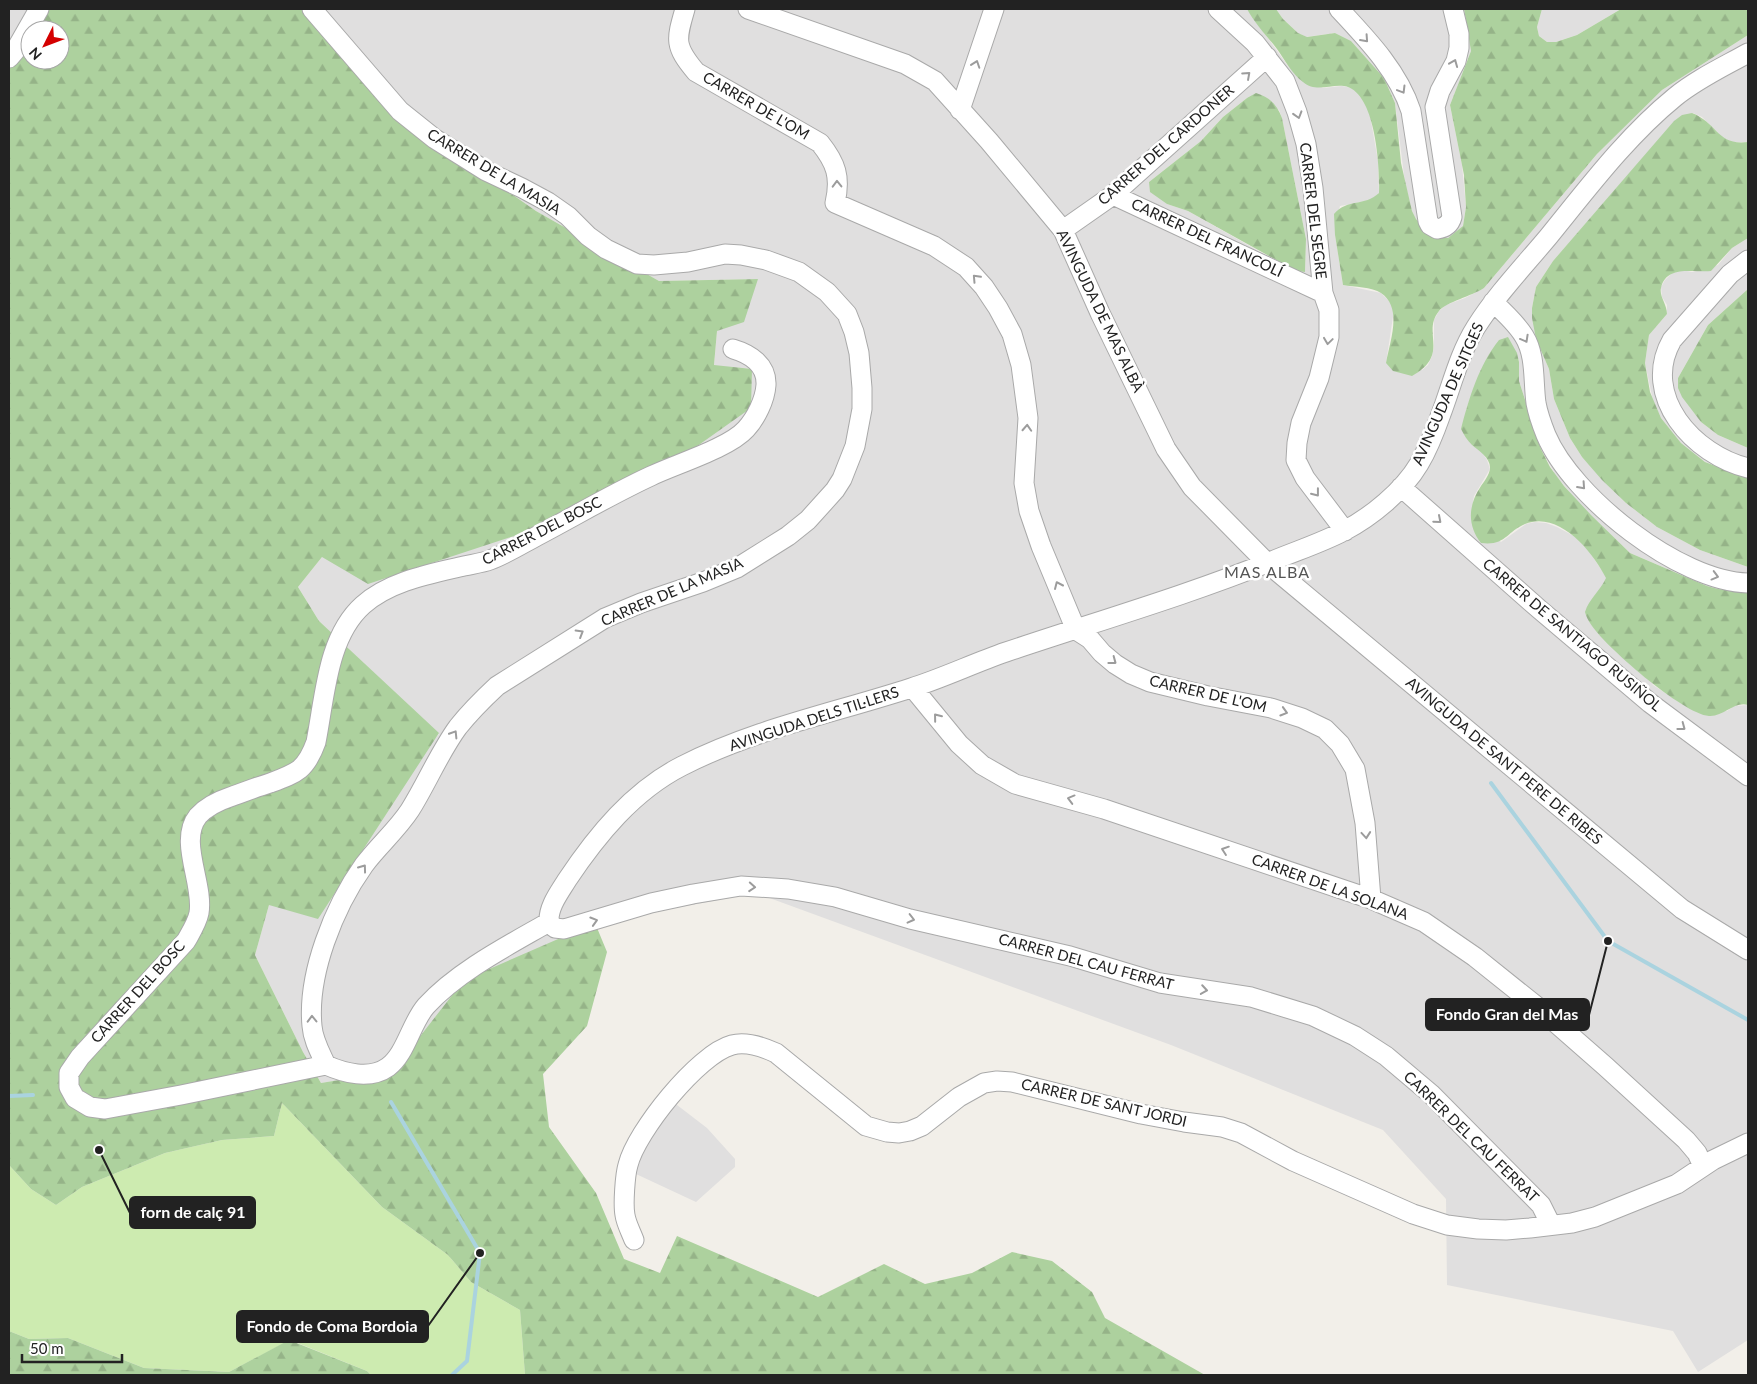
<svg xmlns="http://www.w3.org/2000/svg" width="1757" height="1384" font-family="Lato,sans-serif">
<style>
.residential{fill:#e0dfdf;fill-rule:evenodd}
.grass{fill:#cdebb0}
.forest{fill:url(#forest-firs)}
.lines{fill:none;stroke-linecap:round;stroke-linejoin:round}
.stream{stroke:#aad3df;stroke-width:4}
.minor-casing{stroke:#a9a9a9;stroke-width:21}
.minor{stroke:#fff;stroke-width:19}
.oneway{stroke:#9c9c9c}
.labels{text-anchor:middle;stroke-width:5;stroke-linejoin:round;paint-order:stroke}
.street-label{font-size:15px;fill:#222;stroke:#fff}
.neighbourhood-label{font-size:16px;letter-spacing:1px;fill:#555;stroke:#fff}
.leader{fill:none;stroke:#222;stroke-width:2}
.callout-dot{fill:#222;stroke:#fff;stroke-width:2}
.callout{fill:#222;stroke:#222;stroke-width:2}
.callout-label{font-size:16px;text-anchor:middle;font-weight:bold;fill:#fff}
</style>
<defs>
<pattern id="forest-firs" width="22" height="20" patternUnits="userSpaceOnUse" patternTransform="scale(1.25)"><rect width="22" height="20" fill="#add19e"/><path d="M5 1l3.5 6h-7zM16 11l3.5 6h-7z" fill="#95b388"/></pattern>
</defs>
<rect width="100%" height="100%" fill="#f2efe9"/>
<path class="residential" d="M9 9H46L9 66Z
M309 9H1247L1288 66 1323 88 1342 86 1352 88 1360 95 1366 105 1370 115 1378 161 1379 193 1372 200 1340 206 1335 225V235L1343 285 1381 293 1389 301 1394 310 1386 363 1422 370 1428 365 1432 356 1434 347V320L1439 311 1446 305 1465 298 1484 288 1597 154 1662 90 1748 35V142H1731L1723 138 1702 117 1693 113 1675 121 1553 261 1536 287 1532 308 1536 339 1549 369 1554 399 1570 438 1582 457 1626 503 1657 527 1700 550 1748 567V592L1718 589 1707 586 1630 553 1583 508 1556 476 1541 449 1519 381V362L1517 353 1487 358 1466 409 1472 445 1481 451 1487 460 1490 469 1474 496 1471 515 1501 542 1526 524 1535 522 1546 523 1557 527 1574 536 1588 550 1607 578 1602 587 1595 595 1653 685 1682 704 1727 711 1734 706 1748 705V1340L1698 1372 1673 1331 1447 1285 1446 1199 1383 1130 1171 1045 756 893 595 923 393 1071 321 1083 303 1052 255 955 269 905 439 734 319 621 298 587 322 557 751 369 714 366 717 331 758 279 659 281 536 211 396 113ZM1247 98 1279 110 1282 118 1306 239 1305 272 1287 267 1188 211 1167 204 1149 182 1201 141 1223 117Z
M1276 9H1464L1471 51 1450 105 1462 165 1466 207 1463 226 1456 233 1448 238H1438L1429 235 1416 219 1412 211 1405 183 1395 103 1384 78 1351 41 1335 33 1306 37 1298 33 1283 19Z
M1542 9H1621L1577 35 1556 42H1547L1539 36 1537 27Z
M1748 238V289L1708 325 1678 378 1701 422 1718 435 1748 448V478L1705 462 1681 443 1661 418 1653 401 1645 363 1649 335 1667 314V305L1662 297 1661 287 1665 280 1672 273 1682 270 1692 272 1718 265 1732 248Z
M664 1095 707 1128 735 1159V1167L696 1202 636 1174 641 1129Z"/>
<path class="grass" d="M282 1103 382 1207 448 1255 471 1282 520 1310 525 1375H371L367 1371 290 1340 229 1372 144 1368 68 1338 29 1339 9 1331V1165L31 1189 56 1205 82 1187 165 1153 222 1140 274 1136Z"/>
<path class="forest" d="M46 9H309L396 113 536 211 659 281 758 279 744 322 717 331 714 365 752 369 751 408 686 454 520 534 368 584 322 557 298 587 319 621 439 733 318 919 269 905 255 955 303 1052 321 1083 393 1071 464 980 595 923 607 952 587 1026 543 1074 549 1127 596 1193 624 1259 660 1273 677 1236 818 1297 884 1264 925 1284 972 1273 1012 1252 1052 1261 1092 1292 1105 1318 1205 1375H525L520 1310 471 1282 448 1255 382 1207 282 1103 274 1136 222 1140 165 1153 82 1187 56 1205 31 1189 9 1165V66L30 33V60H60V30H32Z
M1247 9H1276L1283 19 1298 33 1307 37 1335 33 1351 41 1384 78 1395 103 1401 163 1412 211 1416 219 1429 235 1438 238H1448L1463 226 1466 207 1464 175 1450 105 1471 51 1464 9H1542L1537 27 1539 36 1547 42H1556L1577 35 1621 9H1748V35L1662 90 1597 154 1484 288C1472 296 1446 302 1439 311 1421 333 1451 354 1412 376L1393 371 1386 363C1390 341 1403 308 1381 293 1372 287 1354 287 1343 285L1335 235 1334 214C1348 198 1364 207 1379 193 1380 167 1376 91 1344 86 1330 84 1316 93 1303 82 1292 74 1285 60 1277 49 1267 36 1255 24 1247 9Z
M1256 93C1270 97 1277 105 1282 118L1306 239 1305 272 1296 271 1188 211 1167 204 1150 192 1149 182 1201 141 1223 117 1247 98Z
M1692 113C1718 123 1717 146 1748 142V238L1732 248 1711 271C1695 273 1666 264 1661 288 1659 296 1667 304 1667 314L1649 335 1645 363 1650 392 1661 418 1681 443 1705 462 1748 478V567L1700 550 1657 527 1626 503 1602 480 1582 457 1570 438 1554 399 1549 369 1536 339 1532 318V308L1536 287 1553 261 1674 121 1682 115Z
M1748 289V448L1718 435 1701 422 1682 397 1678 388V378L1708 325Z
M1508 337 1517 353 1519 362V381L1541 449 1550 467 1564 486 1591 515 1630 553 1707 586 1718 589 1748 592V705C1734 701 1724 717 1709 716 1683 714 1604 646 1590 623 1588 620 1586 616 1585 612 1589 599 1600 591 1606 578 1593 552 1559 510 1525 524 1506 532 1506 546 1481 543 1467 525 1468 505 1481 486 1484 482 1489 475 1490 469 1491 458 1479 451 1472 445 1467 440 1464 435 1461 429 1469 398 1479 365 1499 340Z
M9 1331 29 1339 68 1338 144 1368 229 1372 289 1340 367 1371 371 1375H9Z"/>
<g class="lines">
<path class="stream" d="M1491 783 1608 941 1748 1020
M9 1096 33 1095
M391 1102 480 1253 467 1361 452 1375"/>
<g class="minor-casing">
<path id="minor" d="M312 9 400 111 435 139 486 171 522 188 548 202 568 216 588 236 606 249 637 264 654 265 688 262 725 254 741 255 766 260 799 272 827 292 847 314 854 332 859 353 862 388V409L855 446 842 479 835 490 808 520 788 536 737 568 703 582 641 603 605 618 497 686C483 699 470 712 458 727 439 753 427 783 410 810 397 830 378 846 364 865 334 907 307 974 312 1026 313 1040 320 1052 326 1065
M685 9C676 40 674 46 696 72L820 143C836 163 841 177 835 203L934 246 966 267 984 287 998 308 1012 334 1021 365 1028 418 1024 483 1029 511 1041 546 1076 630 1090 639 1102 653 1115 664 1131 674 1150 682 1208 696 1271 708 1302 718 1325 729 1340 744 1355 769 1365 823 1371 899
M748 9 905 64 935 81 989 141 1063 230 1100 313 1166 449 1192 487 1267 563 1682 909 1748 950
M1218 9 1255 43 1285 81 1297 112 1306 144 1313 188 1323 293 1329 310V337L1319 378 1301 423 1297 443 1296 460 1305 478 1345 531
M1339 9C1367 39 1398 71 1411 111L1428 221 1430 225 1437 229C1445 228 1450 224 1452 217L1435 107 1440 91 1456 61 1459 48V34L1453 9
M9 58 15 51 39 9
M960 110 994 9
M1113 195 1323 293
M1063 230 1113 195 1267 57
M1748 260 1730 274 1672 340C1640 396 1694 455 1748 468
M1493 302C1504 312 1516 323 1524 336 1536 355 1533 381 1536 403 1538 414 1542 425 1546 435 1572 497 1680 582 1748 583
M1401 487 1539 609 1650 703 1748 776
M913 688 959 744 982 765 1015 784 1104 809 1371 899 1424 922 1475 957 1540 1009 1605 1066 1686 1140 1697 1153 1703 1166
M549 922 555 928 564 929 651 903 693 894 741 886 788 889 835 897 910 919 1070 956 1160 983 1251 997 1313 1016 1355 1036 1386 1056 1431 1094 1541 1205 1551 1225
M326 1065C344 1073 370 1080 388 1067 406 1054 411 1023 426 1006 458 971 509 945 549 922 548 907 559 893 567 880 597 835 633 791 682 766 754 729 834 713 911 688 943 678 974 663 1006 652 1095 622 1185 596 1272 561 1296 551 1321 543 1344 531 1371 517 1403 491 1419 464 1428 449 1435 431 1441 414 1452 385 1459 354 1476 327 1497 294 1524 266 1549 236 1588 188 1627 136 1675 97 1697 79 1723 67 1748 53
M326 1065 181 1095 105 1109 90 1107 75 1098 69 1087V1073L80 1057 186 941C191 932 197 923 199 913 204 883 178 841 198 816 207 806 218 801 230 797 244 792 257 787 270 783 297 773 306 770 316 742 325 697 327 637 363 605 390 581 430 574 464 566 473 564 482 563 490 560 506 554 522 544 537 536 575 516 612 494 651 476 676 464 729 448 746 429 756 418 765 400 766 385 767 365 750 354 733 349
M634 1240C631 1232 626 1223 625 1215 623 1205 625 1175 628 1165 636 1132 698 1054 732 1045 747 1041 763 1047 776 1053L866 1126 887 1132 899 1133 910 1131 922 1126 959 1097 984 1083 997 1081 1012 1082 1141 1114 1184 1122 1222 1127 1241 1133 1293 1161 1413 1214 1447 1225 1478 1229 1506 1230 1530 1228 1572 1223 1595 1217 1677 1184 1713 1160 1748 1143"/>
</g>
<use href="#minor" class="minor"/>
</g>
<defs><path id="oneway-chevron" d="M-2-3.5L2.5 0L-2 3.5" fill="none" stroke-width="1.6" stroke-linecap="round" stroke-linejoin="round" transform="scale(1.25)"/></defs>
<g class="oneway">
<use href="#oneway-chevron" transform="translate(1365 39) rotate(48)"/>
<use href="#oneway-chevron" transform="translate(1454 63) rotate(-68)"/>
<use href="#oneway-chevron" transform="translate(976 64) rotate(-71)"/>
<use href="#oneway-chevron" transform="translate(1247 75) rotate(-42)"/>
<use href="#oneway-chevron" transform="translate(1402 90) rotate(59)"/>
<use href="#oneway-chevron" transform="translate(1298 115) rotate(73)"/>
<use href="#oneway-chevron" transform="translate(837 184) rotate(-91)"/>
<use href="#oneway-chevron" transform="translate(976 278) rotate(-133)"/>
<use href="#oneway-chevron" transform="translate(1525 339) rotate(61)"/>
<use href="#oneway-chevron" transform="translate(1328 341) rotate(98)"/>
<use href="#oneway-chevron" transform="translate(1027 428) rotate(-87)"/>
<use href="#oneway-chevron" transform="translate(1582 486) rotate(48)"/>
<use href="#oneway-chevron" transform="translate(1316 493) rotate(52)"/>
<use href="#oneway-chevron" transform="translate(1438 520) rotate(41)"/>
<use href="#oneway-chevron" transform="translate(1715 576) rotate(15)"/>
<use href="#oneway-chevron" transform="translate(1058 585) rotate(-114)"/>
<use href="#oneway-chevron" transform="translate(580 633) rotate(-31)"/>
<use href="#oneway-chevron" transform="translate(1113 661) rotate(37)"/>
<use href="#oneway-chevron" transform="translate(1284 712) rotate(17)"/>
<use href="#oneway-chevron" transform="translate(937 717) rotate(-129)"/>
<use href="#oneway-chevron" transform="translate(1682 727) rotate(37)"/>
<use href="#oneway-chevron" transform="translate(454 734) rotate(-58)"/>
<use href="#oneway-chevron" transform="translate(1071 799) rotate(-165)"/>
<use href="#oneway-chevron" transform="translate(1366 835) rotate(85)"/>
<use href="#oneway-chevron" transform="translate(1225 850) rotate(-161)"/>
<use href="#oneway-chevron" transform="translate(363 868) rotate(-54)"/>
<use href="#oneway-chevron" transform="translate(752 887) rotate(4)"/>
<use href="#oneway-chevron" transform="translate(911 919) rotate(14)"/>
<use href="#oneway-chevron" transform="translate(594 921) rotate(-17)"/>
<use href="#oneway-chevron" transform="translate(1204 990) rotate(9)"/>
<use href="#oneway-chevron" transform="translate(312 1019) rotate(-91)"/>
</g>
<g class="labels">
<g class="street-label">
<text transform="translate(756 106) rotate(30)" y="5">CARRER DE L'OM</text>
<text transform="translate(1166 145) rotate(-41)" y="5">CARRER DEL CARDONER</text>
<text transform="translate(494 172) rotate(31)" y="5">CARRER DE LA MASIA</text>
<text transform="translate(1313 211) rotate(83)" y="5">CARRER DEL SEGRE</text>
<text transform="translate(1207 238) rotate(25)" y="5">CARRER DEL FRANCOLÍ</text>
<text transform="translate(1100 311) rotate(64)" y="5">AVINGUDA DE MAS ALBÀ</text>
<text transform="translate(1448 394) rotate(-66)" y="5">AVINGUDA DE SITGES</text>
<text transform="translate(542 531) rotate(-27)" y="5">CARRER DEL BOSC</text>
<text transform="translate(672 592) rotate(-23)" y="5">CARRER DE LA MASIA</text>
<text transform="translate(1572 635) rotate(40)" y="5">CARRER DE SANTIAGO RUSIÑOL</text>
<text transform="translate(1208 694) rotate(13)" y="5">CARRER DE L'OM</text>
<text transform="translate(814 719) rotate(-18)" y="5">AVINGUDA DELS TIL·LERS</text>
<text transform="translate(1504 761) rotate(40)" y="5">AVINGUDA DE SANT PERE DE RIBES</text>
<text transform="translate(1330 887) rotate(20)" y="5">CARRER DE LA SOLANA</text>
<text transform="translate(1086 962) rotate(15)" y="5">CARRER DEL CAU FERRAT</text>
<text transform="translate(138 992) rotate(-48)" y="5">CARRER DEL BOSC</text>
<text transform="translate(1104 1103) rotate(13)" y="5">CARRER DE SANT JORDI</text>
<text transform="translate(1471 1137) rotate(44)" y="5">CARRER DEL CAU FERRAT</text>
</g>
<g class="neighbourhood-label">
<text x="1267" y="578">MAS ALBA</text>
</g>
</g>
<path class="leader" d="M1608 941L1589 1015M99 1150L130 1213M480 1253L428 1326"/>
<g class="callout-dot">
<circle cx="1608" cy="941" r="5"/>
<circle cx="99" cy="1150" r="5"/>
<circle cx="480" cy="1253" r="5"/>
</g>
<g class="callout">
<rect x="1426" y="999" width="163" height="31" rx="5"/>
<rect x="130" y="1197" width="125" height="31" rx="5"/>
<rect x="237" y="1311" width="191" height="31" rx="5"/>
</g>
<g class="callout-label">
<text x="1507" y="1020">Fondo Gran del Mas</text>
<text x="193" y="1218">forn de calç 91</text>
<text x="332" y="1332">Fondo de Coma Bordoia</text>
</g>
<rect width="1757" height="1384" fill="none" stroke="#222222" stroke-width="20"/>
<g transform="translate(45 45) rotate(228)"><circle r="24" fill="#ffffff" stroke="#a7a7a7"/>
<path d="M0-4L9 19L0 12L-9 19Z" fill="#d40000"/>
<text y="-8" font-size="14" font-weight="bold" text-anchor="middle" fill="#222222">N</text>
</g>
<path d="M22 1354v8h100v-8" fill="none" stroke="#222222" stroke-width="2.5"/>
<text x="30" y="1354" font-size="15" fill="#222222" stroke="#ffffff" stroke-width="4" paint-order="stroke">50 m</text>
</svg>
